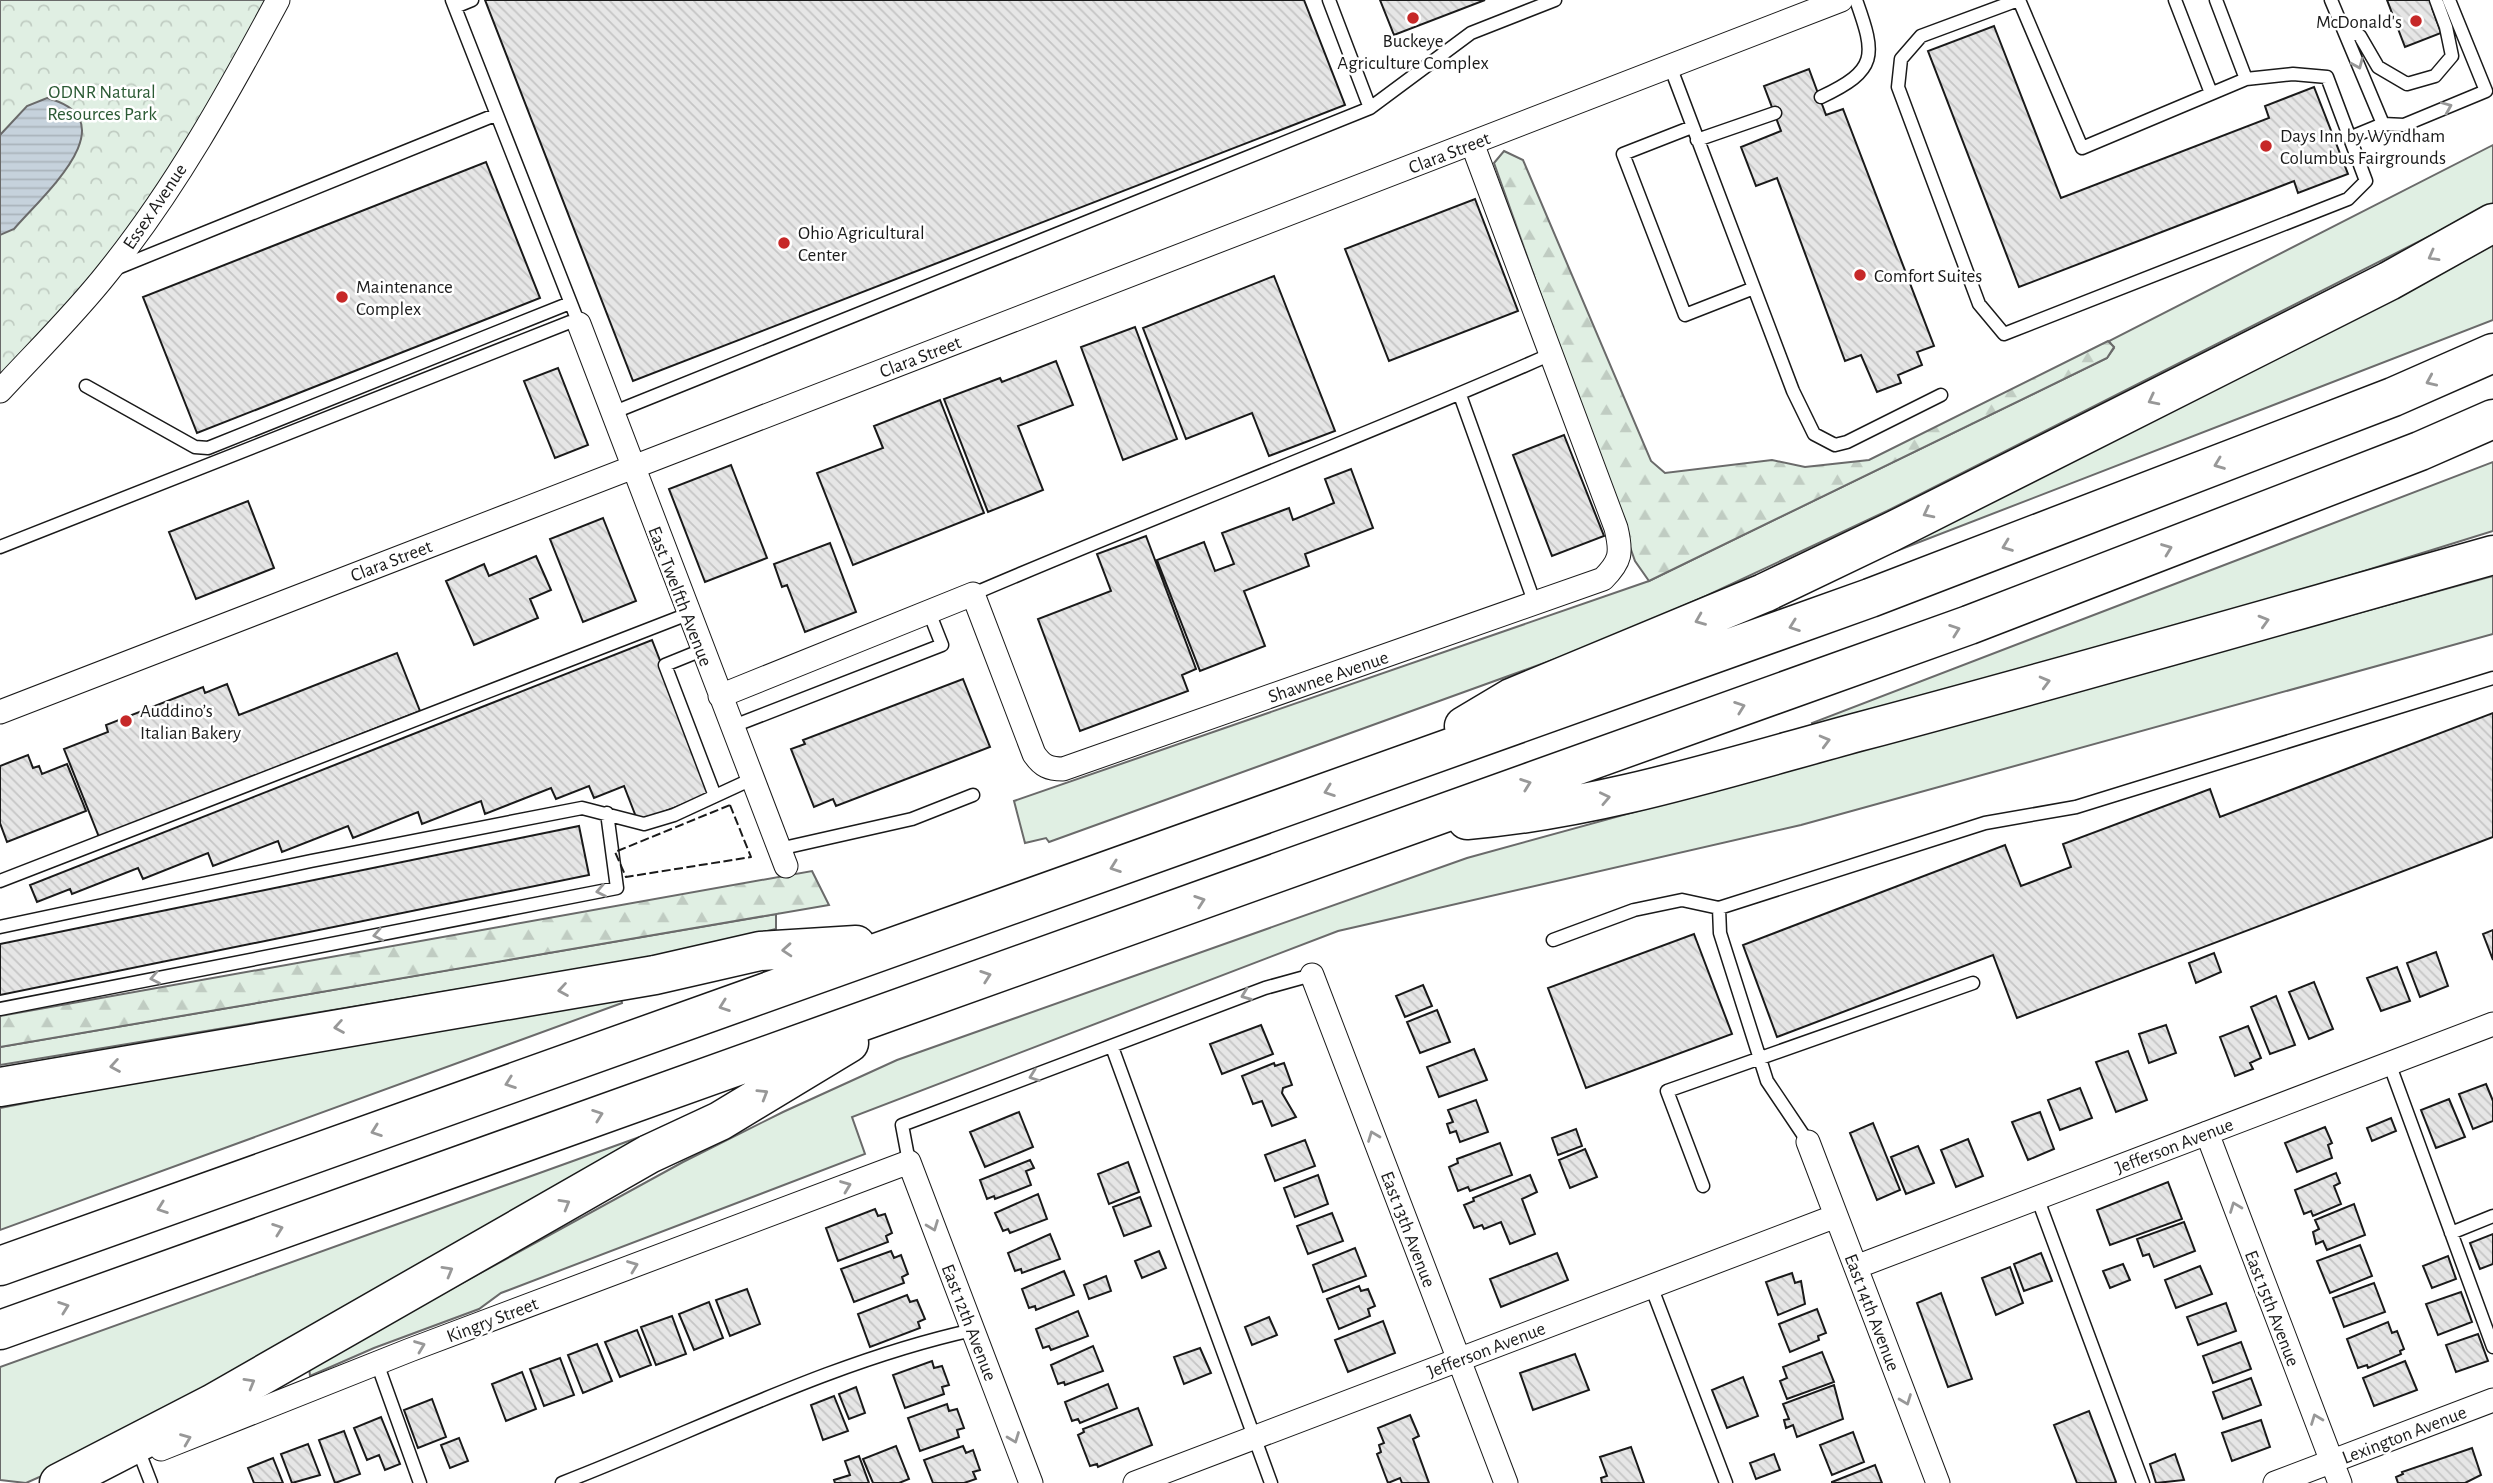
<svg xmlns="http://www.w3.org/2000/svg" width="2493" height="1483" font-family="'Alegreya Sans',sans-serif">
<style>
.green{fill:#e0efe3;stroke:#6a6a6a;stroke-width:2}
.forest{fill:url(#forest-firs);stroke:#6a6a6a;stroke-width:2}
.park{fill:url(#park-crowns);stroke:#6a6a6a;stroke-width:2}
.water{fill:url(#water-rules);stroke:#6a6a6a;stroke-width:2}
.building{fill:url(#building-back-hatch);stroke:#1a1a1a;stroke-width:2}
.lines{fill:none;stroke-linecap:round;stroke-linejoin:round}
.lane-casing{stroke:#1a1a1a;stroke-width:15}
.street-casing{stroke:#1a1a1a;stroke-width:25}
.highway-casing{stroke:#1a1a1a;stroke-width:41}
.lane{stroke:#fff;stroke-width:12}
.street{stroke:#fff;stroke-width:23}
.highway{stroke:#fff;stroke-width:38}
.fence{stroke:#1a1a1a;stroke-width:2;stroke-dasharray:9 3.5;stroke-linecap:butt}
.oneway{stroke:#989898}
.poi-dot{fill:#c62828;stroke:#fff;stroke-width:2.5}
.labels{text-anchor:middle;stroke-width:5;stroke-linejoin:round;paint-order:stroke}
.poi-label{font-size:19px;fill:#1a1a1a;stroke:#fff;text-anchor:start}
.park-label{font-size:19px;fill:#2b5a34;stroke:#fff}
.street-label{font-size:19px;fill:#1a1a1a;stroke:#fff}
</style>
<defs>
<pattern id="forest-firs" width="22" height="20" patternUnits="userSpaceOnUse" patternTransform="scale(1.75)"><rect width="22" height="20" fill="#e0efe3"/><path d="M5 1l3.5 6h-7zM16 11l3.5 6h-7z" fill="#c0ccc2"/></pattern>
<pattern id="park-crowns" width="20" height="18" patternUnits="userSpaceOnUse" patternTransform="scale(1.75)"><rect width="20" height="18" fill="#e0efe3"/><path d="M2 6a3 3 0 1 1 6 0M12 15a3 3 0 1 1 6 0" fill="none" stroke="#c0ccc2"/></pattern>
<pattern id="water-rules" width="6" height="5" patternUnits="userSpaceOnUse" patternTransform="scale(1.75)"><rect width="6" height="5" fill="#c6d2dc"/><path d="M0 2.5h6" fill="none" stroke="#aab4bc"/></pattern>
<pattern id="building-back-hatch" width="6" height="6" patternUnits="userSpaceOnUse" patternTransform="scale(1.75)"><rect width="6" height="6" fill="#e6e6e6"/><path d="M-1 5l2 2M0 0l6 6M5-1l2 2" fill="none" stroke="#c5c5c5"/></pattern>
</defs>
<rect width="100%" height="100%" fill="#fff"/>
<path class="green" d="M2493 145V204L1887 511 1706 596 1594 645 1049 842 1046 838 1025 843 1014 801 1649 581 2107 358 2114 348 2109 341Z
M2493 241V320L1824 579Z
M2493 462V531L2168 632 1814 728 1812 723Z
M2493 576V634L1801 825 1338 931 852 1117 865 1154 501 1293 479 1309 374 1348 310 1376 309 1367 683 1162 783 1112 897 1060 1467 858Z
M776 914V929L666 955 0 1065V1047Z
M621 997 622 1003 0 1230V1108L319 1046Z
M648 1134 78 1460 26 1483 0 1480V1367Z"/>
<path class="forest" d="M1504 151 1523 160 1651 461 1665 473 1772 460 1805 467 1869 460 2108 341 2114 347 2107 358 1649 581 1635 561 1494 163Z
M812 871 829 905 0 1047V1016Z"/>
<path class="park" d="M0 0H278L181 168 0 391Z"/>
<path class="water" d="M47 98C131 120 41 197 14 229L0 235V135L27 106Z"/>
<path class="building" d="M485 0H1304L1345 105 633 381Z
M1380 0H1485L1394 35Z
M2387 0H2432L2435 7 2432 8 2441 33 2405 47Z
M1994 26 2061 198 2269 118 2265 106 2314 87 2348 174 2298 193 2294 181 2019 287 1928 51Z
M1809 69 1826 115 1843 109 1934 346 1917 352 1922 365 1898 375 1901 383 1877 392 1861 355 1845 361 1777 178 1756 186 1741 147 1781 131 1764 86Z
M486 162 540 298 197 433 143 297Z
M1475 199 1518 311 1389 361 1345 249Z
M1274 276 1335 431 1269 456 1252 413 1186 439 1143 328Z
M1135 327 1177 439 1123 460 1081 347Z
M1056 361 1073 405 1018 426 1043 490 988 512 944 399 1000 378 1002 382Z
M558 368 588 445 555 458 524 381Z
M940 400 984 513 853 565 817 473 883 448 874 426Z
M1564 435 1604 536 1552 556 1513 455Z
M731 465 767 558 705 582 669 489Z
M1351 469 1373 528 1305 554 1309 566 1244 591 1265 646 1200 671 1157 560 1204 542 1215 571 1234 564 1222 533 1289 508 1293 520 1334 503 1325 479Z
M248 501 274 568 196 599 169 532Z
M603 518 636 601 583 622 550 539Z
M1146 536 1196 669 1182 675 1188 691 1080 731 1038 619 1111 591 1097 554Z
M830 543 856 612 805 632 787 585 782 587 774 564Z
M536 556 551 590 530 599 538 618 474 645 446 581 484 564 489 576Z
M652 640 712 793 638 822 624 786 594 798 589 786 556 799 551 788 485 814 481 801 422 824 418 812 353 838 348 826 282 852 278 841 213 866 208 853 143 879 138 868 72 894 70 889 37 902 30 885Z
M397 653 420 711 99 837 64 749 108 732 106 725 203 687 205 693 227 684 239 715Z
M963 679 990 747 836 806 833 799 814 807 791 749 805 744 803 740Z
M2493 713V837L2017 1018 1993 955 1777 1037 1743 945 2005 845 2021 886 2071 867 2063 844 2210 789 2220 817Z
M28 755 33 768 39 766 42 774 67 764 86 811 7 842 0 823V766Z
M579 826 589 875 0 995V944Z
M2493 930V960L2483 934Z
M1694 934 1732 1034 1586 1088 1548 988Z
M2436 952 2448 986 2420 997 2407 963Z
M2214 953 2221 972 2196 983 2189 963Z
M2397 967 2410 1001 2381 1011 2367 978Z
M2314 982 2333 1029 2309 1039 2289 992Z
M1423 985 1432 1006 1405 1017 1396 996Z
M2276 996 2295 1045 2270 1054 2251 1007Z
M1437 1010 1450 1042 1420 1053 1407 1022Z
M1261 1025 1273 1054 1222 1074 1210 1044Z
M2166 1025 2176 1053 2149 1063 2139 1034Z
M2248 1026 2261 1058 2250 1063 2253 1069 2235 1076 2220 1037Z
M1474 1049 1487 1080 1439 1097 1427 1067Z
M2128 1051 2147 1100 2116 1112 2096 1062Z
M1274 1063 1275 1066 1284 1063 1292 1085 1283 1088 1282 1093 1296 1117 1272 1126 1262 1101 1253 1104 1242 1076Z
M2486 1084 2493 1101V1121L2473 1129 2459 1094Z
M2080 1088 2092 1118 2060 1130 2048 1100Z
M2449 1099 2465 1137 2436 1148 2421 1110Z
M1476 1100 1488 1132 1460 1142 1456 1131 1450 1133 1447 1124 1453 1122 1448 1110Z
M1019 1112 1033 1147 985 1167 970 1132Z
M2040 1112 2054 1149 2028 1160 2012 1122Z
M2391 1118 2396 1131 2372 1141 2367 1128Z
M1873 1123 1900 1190 1877 1200 1850 1133Z
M2325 1127 2332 1143 2328 1145 2332 1158 2297 1172 2285 1143Z
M1576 1129 1582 1146 1558 1155 1552 1138Z
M1968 1139 1983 1176 1956 1187 1941 1150Z
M1305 1140 1315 1166 1275 1181 1265 1155Z
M1500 1143 1512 1175 1470 1191 1468 1187 1458 1191 1449 1167 1458 1163 1457 1159Z
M1918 1146 1934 1183 1906 1194 1891 1157Z
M1585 1149 1597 1177 1570 1188 1559 1160Z
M1030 1160 1034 1168 1026 1171 1031 1185 995 1199 994 1196 987 1199 980 1180Z
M1128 1162 1139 1192 1109 1204 1098 1174Z
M2336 1173 2340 1183 2334 1186 2341 1204 2313 1216 2311 1211 2304 1214 2295 1190Z
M1318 1175 1328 1204 1295 1217 1284 1188Z
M1530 1175 1537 1192 1522 1199 1535 1234 1510 1244 1501 1222 1484 1229 1482 1225 1474 1228 1464 1205 1474 1201 1473 1198Z
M2168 1182 2182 1219 2110 1245 2097 1210Z
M1038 1194 1047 1219 1010 1233 1008 1229 1003 1231 995 1213Z
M1140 1197 1151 1226 1124 1236 1113 1207Z
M2354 1204 2365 1235 2327 1250 2323 1241 2316 1244 2313 1232 2319 1229 2315 1220Z
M875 1209 878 1216 885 1214 892 1233 886 1236 888 1242 838 1261 826 1228Z
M1332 1213 1343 1241 1308 1254 1297 1226Z
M2184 1222 2195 1251 2154 1267 2149 1254 2143 1256 2137 1239Z
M1050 1234 1060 1259 1022 1273 1021 1269 1015 1271 1008 1253Z
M2493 1234V1264L2480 1269 2470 1243Z
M2360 1245 2372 1276 2330 1293 2317 1261Z
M1355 1248 1366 1276 1323 1292 1313 1265Z
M891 1251 894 1258 901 1255 908 1274 902 1277 904 1283 854 1302 841 1269Z
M1159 1251 1166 1268 1142 1278 1135 1261Z
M1557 1253 1568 1280 1501 1307 1490 1279Z
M2041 1253 2052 1281 2024 1291 2014 1264Z
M2448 1256 2456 1279 2432 1288 2423 1266Z
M2123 1264 2130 1280 2110 1288 2103 1271Z
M2200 1266 2212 1294 2176 1308 2165 1280Z
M2010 1267 2023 1303 1996 1315 1982 1278Z
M1064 1271 1074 1295 1036 1310 1035 1306 1029 1308 1022 1289Z
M1792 1273 1795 1283 1801 1281 1805 1304 1778 1315 1766 1282Z
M1106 1276 1111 1291 1089 1299 1084 1285Z
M2374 1283 2385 1312 2344 1327 2333 1298Z
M1359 1286 1361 1291 1368 1289 1375 1306 1368 1309 1370 1316 1339 1329 1327 1299Z
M747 1289 760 1324 730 1336 716 1300Z
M2461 1292 2472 1322 2438 1335 2426 1304Z
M1941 1293 1972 1379 1948 1387 1917 1303Z
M907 1295 910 1302 917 1300 925 1319 918 1322 920 1328 870 1347 858 1314Z
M709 1302 723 1338 694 1350 679 1314Z
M2226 1303 2236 1331 2198 1345 2187 1317Z
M1817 1309 1826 1333 1818 1336 1819 1340 1790 1352 1779 1324Z
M1078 1311 1088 1336 1051 1350 1049 1346 1043 1348 1036 1329Z
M672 1316 686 1354 656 1365 641 1327Z
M1269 1317 1277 1335 1252 1345 1245 1327Z
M1383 1321 1395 1353 1348 1372 1335 1340Z
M2388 1322 2392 1333 2397 1331 2404 1349 2400 1351 2401 1354 2368 1368 2367 1365 2358 1368 2347 1339Z
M637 1330 651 1365 620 1377 605 1342Z
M2478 1334 2488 1361 2456 1372 2446 1345Z
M2241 1342 2251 1369 2213 1383 2203 1356Z
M597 1344 612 1381 583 1393 568 1355Z
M1093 1346 1103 1371 1065 1385 1064 1382 1058 1384 1051 1365Z
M1200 1348 1211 1373 1184 1384 1174 1357Z
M1822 1352 1834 1382 1787 1399 1780 1381 1787 1378 1783 1367Z
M1575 1354 1589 1390 1533 1410 1520 1373Z
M560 1358 574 1395 544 1406 530 1369Z
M932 1361 934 1368 942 1366 949 1385 942 1387 944 1394 905 1408 893 1375Z
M2405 1361 2417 1390 2374 1406 2363 1378Z
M522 1372 536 1409 506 1421 492 1384Z
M1743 1377 1758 1416 1727 1428 1712 1390Z
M2251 1378 2261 1405 2223 1419 2213 1392Z
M1108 1384 1117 1408 1080 1423 1078 1419 1072 1421 1065 1402Z
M1834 1385 1843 1419 1797 1437 1793 1425 1786 1428 1784 1420 1789 1419 1783 1404Z
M856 1387 865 1413 849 1419 839 1394Z
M834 1396 848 1431 823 1440 811 1405Z
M432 1399 446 1437 418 1448 404 1410Z
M947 1404 949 1411 957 1409 964 1428 957 1430 959 1437 920 1451 908 1418Z
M1138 1408 1152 1445 1098 1467 1097 1464 1090 1466 1078 1435 1084 1432 1083 1429Z
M2089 1411 2116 1482 2114 1483H2077L2054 1425Z
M1410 1415 1419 1436 1413 1439 1429 1483H1402L1400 1478 1388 1483 1377 1454 1381 1452 1379 1445 1384 1443 1378 1428Z
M381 1417 400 1464 385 1470 379 1455 367 1460 354 1428Z
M2261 1420 2270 1447 2232 1461 2222 1433Z
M344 1431 360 1474 335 1483 319 1440Z
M1853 1432 1864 1462 1832 1475 1820 1445Z
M459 1438 468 1461 450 1468 441 1445Z
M308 1444 320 1475 292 1483 281 1454Z
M896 1446 909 1479 899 1483H873L863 1459Z
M963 1446 966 1453 973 1450 980 1470 973 1472 976 1479 964 1483H933L924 1460Z
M1631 1447 1644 1483H1602L1601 1478 1607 1476 1600 1457Z
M2472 1448 2481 1475 2465 1483H2398L2396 1477 2403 1474 2402 1472Z
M1774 1454 1780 1470 1756 1479 1750 1463Z
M2175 1454 2184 1480 2156 1483 2150 1464Z
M859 1456 869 1483H835L834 1480 850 1475 845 1461Z
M273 1458 283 1483H254L248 1468Z
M1875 1465 1882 1483H1832V1482Z"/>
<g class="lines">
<g class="lane-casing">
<path id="lane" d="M452 0 579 324
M1329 0 1370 108
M2018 0 1921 36 1901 59 1898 87 1979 304 2004 334 2348 199 2366 181 2327 77 2293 74 2246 79 2082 148 2019 0
M2175 0 2211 93
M2216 0 2246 79
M2331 0 2383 124
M455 7 472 0
M2340 23 2360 36 2378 67 2407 84 2435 76 2452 56 2446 27 2436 0
M1670 66 1793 391 1814 434 1835 445 1847 442 1941 395
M1821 97C1878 70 1876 56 1856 0
M1692 127 1623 154 1685 315 1754 288
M2349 138 2383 124 2404 125 2486 91 2449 0
M1697 140 1775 113
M115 269 495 115
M86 386 195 447 208 448 570 303
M1460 395 1535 604
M612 413 1370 108 1471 33 1555 0
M0 547 570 322 579 324
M973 594C1164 512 1359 439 1549 355
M702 650 665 665 715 796
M731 727 942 645 929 612
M779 849 912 819 973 795
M0 881 688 614
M0 927 311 861 582 808 644 824 674 815 752 779
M1553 940 1634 910 1682 900 1719 908
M0 1009 617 888 607 813
M1112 1047 1271 1483
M2389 1063 2493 1347
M1808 1142 1767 1081 1720 933 1719 908 1985 823 2076 807 2493 678
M909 1162 902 1125 1265 988 1312 975
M1703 1186 1667 1091 1973 983
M2037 1197 2143 1483
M2451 1233 2493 1216
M1651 1286 1726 1483
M377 1363 420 1483
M141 1457 151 1483
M562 1483C697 1431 831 1361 973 1330"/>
</g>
<g class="street-casing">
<path id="street" d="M579 324 786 866
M0 391C36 352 75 314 108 272 175 189 228 93 278 0
M720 696 973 594 1034 754C1042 766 1049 769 1063 769L1603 579C1621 561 1622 553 1616 528L1472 143
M0 712 1841 0
M1312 975 1506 1483
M2207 1133 2340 1483
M1808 1142 1938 1483
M1856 1267 2493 1024
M161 1449 410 1350 909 1162 1031 1483
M1135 1483 1836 1216
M2275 1483 2493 1400"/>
</g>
<g class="highway-casing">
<path id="highway" d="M1464 726 1511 698 1764 593 1891 532 2389 281 2493 223
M1467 820C1601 809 1732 766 1862 731 2073 675 2283 614 2493 555
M0 1087 655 975 760 951 856 945
M0 1266 1870 598 2393 397 2493 353
M0 1330 1969 625 2420 451 2493 419
M59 1483 212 1404 649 1154 720 1121 849 1043"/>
</g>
<use href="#lane" class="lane"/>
<use href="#street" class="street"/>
<use href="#highway" class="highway"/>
<path class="fence" d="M730 805 751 857 626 877 615 852Z"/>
</g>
<defs><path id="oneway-chevron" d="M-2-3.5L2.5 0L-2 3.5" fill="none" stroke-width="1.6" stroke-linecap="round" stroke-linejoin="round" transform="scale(1.75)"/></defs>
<g class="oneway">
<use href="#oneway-chevron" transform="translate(2358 64) rotate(67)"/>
<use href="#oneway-chevron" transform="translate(2447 107) rotate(-23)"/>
<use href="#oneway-chevron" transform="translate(2433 256) rotate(151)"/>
<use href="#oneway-chevron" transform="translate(2431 381) rotate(156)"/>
<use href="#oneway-chevron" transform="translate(2153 400) rotate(153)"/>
<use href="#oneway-chevron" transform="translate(2219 464) rotate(159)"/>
<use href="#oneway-chevron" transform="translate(1928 513) rotate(153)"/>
<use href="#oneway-chevron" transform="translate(2007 546) rotate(159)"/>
<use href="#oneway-chevron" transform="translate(2167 549) rotate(-21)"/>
<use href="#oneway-chevron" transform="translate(1700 620) rotate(158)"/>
<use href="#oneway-chevron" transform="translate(2264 621) rotate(-16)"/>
<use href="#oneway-chevron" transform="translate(1794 626) rotate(160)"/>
<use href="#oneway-chevron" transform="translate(1955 630) rotate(-20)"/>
<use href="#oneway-chevron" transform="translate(2045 682) rotate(-15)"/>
<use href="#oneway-chevron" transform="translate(1740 707) rotate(-20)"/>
<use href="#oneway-chevron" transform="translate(1825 741) rotate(-15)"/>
<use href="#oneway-chevron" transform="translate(1526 784) rotate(-20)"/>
<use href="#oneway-chevron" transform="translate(1329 791) rotate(160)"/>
<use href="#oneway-chevron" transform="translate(1605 798) rotate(-12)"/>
<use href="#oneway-chevron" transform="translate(1115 867) rotate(160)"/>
<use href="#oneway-chevron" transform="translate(601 891) rotate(169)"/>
<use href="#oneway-chevron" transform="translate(1200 901) rotate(-19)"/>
<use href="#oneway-chevron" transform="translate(378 935) rotate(169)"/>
<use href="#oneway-chevron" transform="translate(787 950) rotate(176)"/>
<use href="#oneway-chevron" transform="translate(986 976) rotate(-19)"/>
<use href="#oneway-chevron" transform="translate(155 978) rotate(169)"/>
<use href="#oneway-chevron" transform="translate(563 990) rotate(171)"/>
<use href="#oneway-chevron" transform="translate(1246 995) rotate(159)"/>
<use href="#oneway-chevron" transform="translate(724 1006) rotate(160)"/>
<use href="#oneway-chevron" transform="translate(339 1027) rotate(170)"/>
<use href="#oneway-chevron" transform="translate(115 1066) rotate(170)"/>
<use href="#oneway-chevron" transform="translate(1034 1076) rotate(160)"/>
<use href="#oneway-chevron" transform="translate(510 1083) rotate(160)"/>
<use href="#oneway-chevron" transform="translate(763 1094) rotate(-31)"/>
<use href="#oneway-chevron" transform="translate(598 1115) rotate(-20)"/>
<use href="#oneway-chevron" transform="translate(376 1131) rotate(160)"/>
<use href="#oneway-chevron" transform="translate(1373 1136) rotate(-111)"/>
<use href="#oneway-chevron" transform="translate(846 1186) rotate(-21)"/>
<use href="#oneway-chevron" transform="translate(565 1204) rotate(-30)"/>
<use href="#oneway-chevron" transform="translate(2235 1207) rotate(-111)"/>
<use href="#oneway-chevron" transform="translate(162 1208) rotate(160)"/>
<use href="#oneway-chevron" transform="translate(933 1226) rotate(69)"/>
<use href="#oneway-chevron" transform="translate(278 1229) rotate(-20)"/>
<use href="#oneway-chevron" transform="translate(633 1266) rotate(-21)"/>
<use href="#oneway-chevron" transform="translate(448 1271) rotate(-30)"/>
<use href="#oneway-chevron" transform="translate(64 1307) rotate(-20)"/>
<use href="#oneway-chevron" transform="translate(420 1346) rotate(-21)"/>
<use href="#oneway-chevron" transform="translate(250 1383) rotate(-30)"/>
<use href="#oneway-chevron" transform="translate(1906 1400) rotate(69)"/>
<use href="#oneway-chevron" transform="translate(2316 1419) rotate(-111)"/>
<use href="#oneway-chevron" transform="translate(1014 1438) rotate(69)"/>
<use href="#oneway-chevron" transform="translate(186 1439) rotate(-22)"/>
</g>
<g class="poi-dot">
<circle cx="1413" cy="18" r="7"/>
<circle cx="2416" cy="21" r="7"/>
<circle cx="2266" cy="146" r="7"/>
<circle cx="784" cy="243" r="7"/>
<circle cx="1860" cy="275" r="7"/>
<circle cx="342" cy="297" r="7"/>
<circle cx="126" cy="721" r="7"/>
</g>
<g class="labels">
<g class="poi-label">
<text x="2402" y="28" text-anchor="end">McDonald's</text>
<text x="1413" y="47" text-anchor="middle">Buckeye<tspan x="1413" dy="22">Agriculture Complex</tspan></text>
<text x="2280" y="142">Days Inn by Wyndham<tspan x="2280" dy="22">Columbus Fairgrounds</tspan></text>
<text x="798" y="239">Ohio Agricultural<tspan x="798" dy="22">Center</tspan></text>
<text x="1874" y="282">Comfort Suites</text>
<text x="356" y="293">Maintenance<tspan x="356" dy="22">Complex</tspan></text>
<text x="140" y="717">Auddino’s<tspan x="140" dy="22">Italian Bakery</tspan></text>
</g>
<g class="park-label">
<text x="102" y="98">ODNR Natural<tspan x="102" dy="22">Resources Park</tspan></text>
</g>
<g class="street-label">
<text transform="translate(1449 152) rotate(-21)" y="7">Clara Street</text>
<text transform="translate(154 206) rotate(-56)" y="7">Essex Avenue</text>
<text transform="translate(920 356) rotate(-21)" y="7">Clara Street</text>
<text transform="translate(391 560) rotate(-21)" y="7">Clara Street</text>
<text transform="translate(681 596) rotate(69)" y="7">East Twelfth Avenue</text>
<text transform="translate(1328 676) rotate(-19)" y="7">Shawnee Avenue</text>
<text transform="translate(2174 1145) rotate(-21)" y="7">Jefferson Avenue</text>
<text transform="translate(1409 1229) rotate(69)" y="7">East 13th Avenue</text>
<text transform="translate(2273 1308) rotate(69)" y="7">East 15th Avenue</text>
<text transform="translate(1873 1312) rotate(69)" y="7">East 14th Avenue</text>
<text transform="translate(492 1319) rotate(-21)" y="7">Kingry Street</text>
<text transform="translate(970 1322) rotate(69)" y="7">East 12th Avenue</text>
<text transform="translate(1486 1349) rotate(-21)" y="7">Jefferson Avenue</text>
<text transform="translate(2404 1434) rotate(-21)" y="7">Lexington Avenue</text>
</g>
</g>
</svg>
